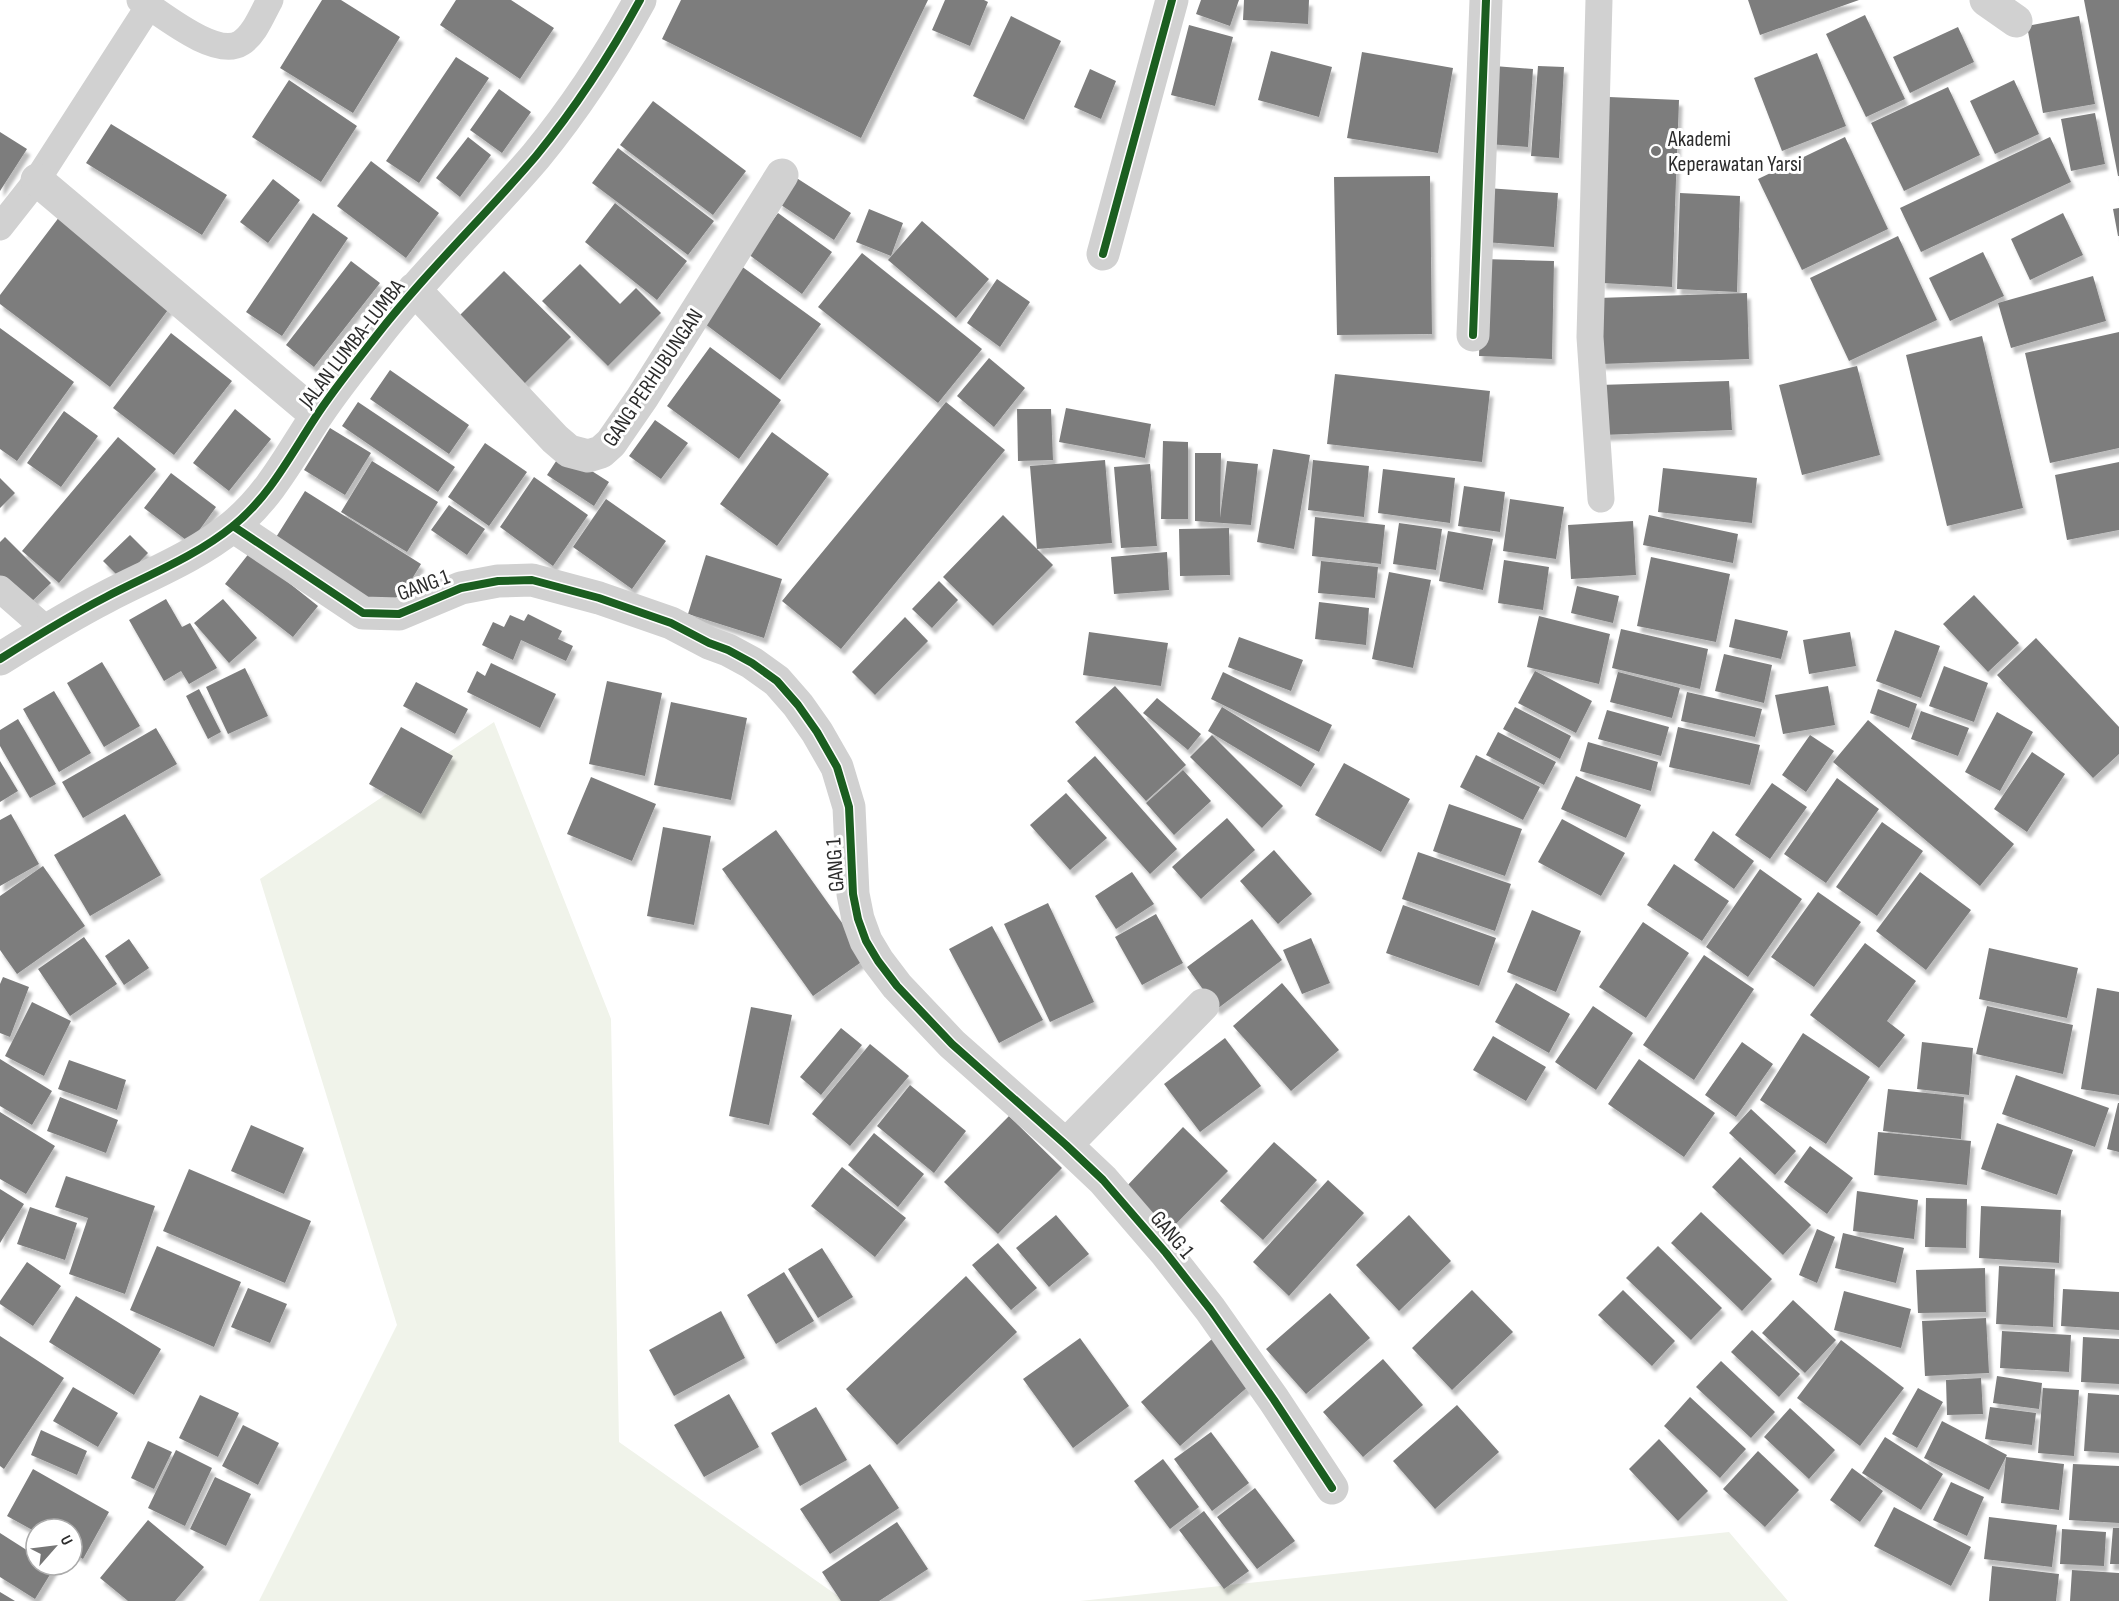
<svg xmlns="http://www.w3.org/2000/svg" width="2119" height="1601" font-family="'Sofia Sans Condensed',sans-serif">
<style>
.green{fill:#f0f3ea}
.building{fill:#7d7d7d;filter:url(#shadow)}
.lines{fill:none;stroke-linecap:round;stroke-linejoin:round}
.lane{stroke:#d1d1d1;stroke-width:27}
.street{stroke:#d1d1d1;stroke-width:33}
.cycleway-casing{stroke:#fff;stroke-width:11}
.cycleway{stroke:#1b5e20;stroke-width:8}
.poi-dot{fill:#767676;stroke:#fff;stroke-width:2}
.labels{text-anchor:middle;stroke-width:6;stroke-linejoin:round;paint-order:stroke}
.poi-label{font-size:22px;fill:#2c2c2c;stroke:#fff;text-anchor:start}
.street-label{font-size:22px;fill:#2c2c2c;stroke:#fff}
</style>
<defs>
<filter id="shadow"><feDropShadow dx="3.5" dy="6" stdDeviation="1.5" flood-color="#0004"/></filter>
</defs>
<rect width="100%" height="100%" fill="#fff"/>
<path class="green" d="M494 722 611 1019 619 1442 845 1601H259L397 1325 260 879Z
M1729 1532 1788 1601H1080Z"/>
<path class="building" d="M322 0H341L400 37 353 113 280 68Z
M456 0H511L554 28 520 79 440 25Z
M681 0H928L861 138 662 39Z
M945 0H984L988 2 970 46 932 30Z
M1201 0H1239L1230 26 1196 14Z
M1244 0H1309L1308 24 1243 20Z
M1748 0H1859L1760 35Z
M2084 0H2119V176H2118Z
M1865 15 1905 99 1866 117 1826 34Z
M1011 16 1061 41 1024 120 973 96Z
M2079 16 2095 104 2043 113 2027 26Z
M1189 25 1233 37 1215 106 1171 95Z
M1958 27 1974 62 1910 93 1893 57Z
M1271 51 1332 67 1319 117 1258 100Z
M1362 52 1453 68 1438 153 1347 138Z
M1817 53 1846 126 1782 151 1754 78Z
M456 57 489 78 419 183 386 161Z
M1494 66 1533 69 1528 147 1488 144Z
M1538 66 1564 67 1559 158 1531 156Z
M1090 69 1116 81 1101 119 1074 107Z
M289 80 357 126 321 182 252 137Z
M2014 80 2039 134 1995 154 1970 101Z
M1948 87 1980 155 1904 191 1871 123Z
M499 89 531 112 502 153 470 130Z
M1609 97 1679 100 1672 287 1602 283Z
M653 101 746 171 713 215 620 145Z
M2095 113 2105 164 2071 171 2061 119Z
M111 124 227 195 202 235 86 163Z
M0 132 27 149 0 191Z
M468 137 491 155 460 197 436 178Z
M1845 137 1888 229 1802 270 1758 179Z
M2050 137 2071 182 1921 252 1900 208Z
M618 148 714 221 688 255 592 183Z
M371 161 439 213 406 258 337 206Z
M1430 176 1432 334 1337 335 1334 177Z
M795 177 851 213 834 240 778 203Z
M273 179 300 200 268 243 240 222Z
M1487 188 1558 193 1554 247 1484 242Z
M1680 193 1740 196 1737 292 1677 289Z
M615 203 687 261 657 300 585 242Z
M2119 208V236H2118L2113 209Z
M869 209 903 223 891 256 856 242Z
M63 212 177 298 110 387 0 304V295Z
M313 213 348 238 282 336 246 312Z
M778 213 832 252 802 294 748 254Z
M2063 213 2083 255 2030 280 2011 239Z
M922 221 989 279 956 318 888 260Z
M1898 236 1937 320 1849 361 1810 278Z
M1983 252 2004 296 1950 321 1929 278Z
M862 253 982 349 938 403 818 307Z
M1482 259 1554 261 1552 359 1479 356Z
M351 261 380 283 314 367 286 345Z
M737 263 821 324 780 380 697 318Z
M580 264 620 304 636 288 661 313 608 366 542 301Z
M504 271 571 337 519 389 453 322Z
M2093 276 2106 321 2011 348 1998 303Z
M997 279 1030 302 1000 347 967 323Z
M1747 293 1749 359 1601 364 1598 298Z
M0 328 74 382 17 461 0 449Z
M2119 332V448L2050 463 2025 353Z
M171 333 232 381 174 455 113 408Z
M1982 336 2023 508 1947 526 1906 355Z
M710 347 781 400 739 459 667 406Z
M989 358 1025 388 994 427 957 396Z
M1857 366 1880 455 1802 475 1779 385Z
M390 370 469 425 449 454 370 399Z
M1335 374 1490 391 1482 462 1327 444Z
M1729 381 1732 430 1602 435 1599 385Z
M358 402 455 467 438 492 342 426Z
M946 402 1005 450 841 649 782 601Z
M1066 408 1151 424 1145 458 1059 442Z
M235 409 271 439 229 491 193 463Z
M1017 409H1051L1053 460 1018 461Z
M64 411 98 436 61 487 27 463Z
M655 420 688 443 661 479 629 456Z
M330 428 371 453 345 495 304 470Z
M772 432 829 474 777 546 720 504Z
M118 437 156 469 59 583 22 551Z
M1163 441 1188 442V519H1161Z
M485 443 527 472 489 526 448 497Z
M1273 449 1310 455 1294 549 1257 542Z
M562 452 609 482 594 506 547 475Z
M1195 453H1221L1220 518 1227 461 1258 464 1251 525 1195 521Z
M1105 460 1112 543 1037 549 1030 466Z
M1313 460 1369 466 1364 517 1308 510Z
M372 461 438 502 407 552 341 512Z
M2119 462V530L2067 540 2055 475Z
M1150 464 1157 546 1121 548 1114 467Z
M1663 468 1757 478 1752 523 1658 512Z
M1383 469 1455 478 1450 523 1378 513Z
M171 473 216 507 190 543 144 508Z
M534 477 588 515 553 566 500 527Z
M0 478 15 493 0 508Z
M1464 486 1505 492 1500 532 1458 526Z
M305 491 421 564 398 602 371 604 273 542Z
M606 499 666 541 632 589 573 547Z
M1510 499 1564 507 1556 559 1503 551Z
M449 505 485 529 467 555 431 530Z
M1003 515 1053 565 993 626 943 577Z
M1649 515 1738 534 1733 563 1643 545Z
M1315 517 1385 525 1381 564 1312 556Z
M1633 521 1636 575 1571 579 1568 525Z
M1399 523 1442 529 1436 570 1393 564Z
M1229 528 1230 575 1180 576 1179 529Z
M1448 531 1493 539 1483 590 1439 581Z
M130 535 148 553 122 580 103 561Z
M5 537 51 583 25 608 0 582V542Z
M250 552 318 606 293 637 225 584Z
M1167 552 1169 590 1114 594 1111 557Z
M706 555 782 579 764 638 688 614Z
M1651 557 1730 574 1716 642 1637 626Z
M1504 560 1549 567 1543 610 1498 603Z
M1321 561 1378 567 1375 598 1318 593Z
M1389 572 1431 580 1413 668 1372 659Z
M939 581 958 600 932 628 912 609Z
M1577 586 1619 596 1613 623 1571 613Z
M1974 595 2019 643 1988 672 1943 624Z
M166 599 182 627 190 623 217 668 189 684 181 671 164 681 129 620Z
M223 599 257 638 229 663 194 623Z
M1319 602 1369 608 1366 645 1315 639Z
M528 614 562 631 558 639 573 646 566 661 521 640 513 660 482 645 493 622 504 627 510 615 524 621Z
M1539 616 1610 634 1599 684 1527 667Z
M905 617 928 641 875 695 852 672Z
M1735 619 1788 631 1781 659 1729 647Z
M1621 629 1708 649 1700 689 1612 668Z
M1895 630 1940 646 1921 698 1876 681Z
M1089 632 1168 643 1161 686 1083 675Z
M1850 632 1856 666 1809 674 1803 640Z
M1239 637 1303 660 1291 691 1228 667Z
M2036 638 2119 727V754L2093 778 1997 675Z
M1724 654 1772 665 1764 703 1715 691Z
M102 662 140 726 104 747 67 683Z
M491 663 556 694 540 728 467 692 477 671 485 676Z
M1944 666 1988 683 1974 722 1929 706Z
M245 668 268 716 228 734 206 687Z
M1535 671 1592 701 1576 733 1518 703Z
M1223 672 1332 725 1319 752 1211 699Z
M1618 672 1680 688 1672 718 1610 702Z
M607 681 662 693 645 776 589 764Z
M416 682 468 709 455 734 403 706Z
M1115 686 1186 765 1146 801 1075 722Z
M1828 686 1835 725 1783 734 1775 695Z
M199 689 221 732 208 739 186 696Z
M1878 689 1917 704 1909 728 1870 713Z
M54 691 91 753 59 772 23 709Z
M1687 692 1762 709 1755 737 1681 721Z
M1157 698 1201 734 1188 750 1143 713Z
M671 702 747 718 731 800 654 785Z
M1222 707 1315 764 1301 787 1208 731Z
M1515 707 1571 736 1560 759 1503 729Z
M1607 710 1669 727 1661 756 1598 739Z
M1921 711 1969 728 1958 756 1911 739Z
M1997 712 2033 732 2000 791 1965 772Z
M18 719 56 784 30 798 0 746V730Z
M1868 720 2014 844 1980 886 1833 762Z
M401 727 453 756 421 814 369 784Z
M1678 727 1760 745 1750 785 1669 767Z
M156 728 177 764 83 818 62 782Z
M1498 732 1556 762 1544 785 1486 755Z
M1212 735 1283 806 1262 828 1190 757Z
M1810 735 1834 751 1806 792 1782 775Z
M1588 742 1658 762 1651 791 1580 771Z
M2032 752 2065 774 2027 832 1994 809Z
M1476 755 1540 787 1523 820 1460 787Z
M1095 756 1177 849 1150 874 1067 781Z
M0 761 18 791 0 802Z
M1344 763 1410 799 1381 852 1315 815Z
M1183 770 1211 801 1174 835 1146 803Z
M1576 776 1641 805 1626 838 1561 809Z
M591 777 656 804 632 861 567 834Z
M1837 778 1879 809 1826 883 1784 854Z
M1772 783 1807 807 1770 859 1735 835Z
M1066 793 1107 838 1070 870 1030 825Z
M1449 804 1522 829 1505 876 1433 851Z
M11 814 39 864 0 886V820Z
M125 814 161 875 90 916 54 855Z
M1227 818 1255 850 1201 899 1172 867Z
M1562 819 1625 853 1601 896 1538 862Z
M1882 822 1923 851 1877 916 1836 887Z
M663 827 711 836 694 925 647 916Z
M776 830 867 958 813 996 722 869Z
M1713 831 1754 861 1734 889 1694 860Z
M1274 850 1312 894 1278 924 1240 881Z
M1418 852 1511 884 1495 931 1402 899Z
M1674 864 1729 901 1702 941 1647 905Z
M43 866 85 926 17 974 0 950V896Z
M1760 869 1802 899 1748 977 1706 947Z
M1132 872 1154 904 1116 929 1095 896Z
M1920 872 1971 910 1926 970 1876 931Z
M1818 892 1861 922 1814 987 1771 957Z
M1048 903 1094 1002 1050 1022 1004 924Z
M1403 905 1496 938 1479 986 1386 953Z
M1532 910 1581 931 1556 992 1507 972Z
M1156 914 1183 963 1142 985 1115 937Z
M1252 919 1282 960 1217 1009 1187 967Z
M1643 922 1689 953 1646 1018 1599 987Z
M992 926 1043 1020 999 1043 949 949Z
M84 937 117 984 70 1016 38 969Z
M1311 938 1330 983 1302 994 1283 950Z
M129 939 149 968 124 985 105 956Z
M1865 943 1916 981 1887 1021 1905 1035 1879 1068 1810 1015Z
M1989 948 2078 968 2067 1018 1979 999Z
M1704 955 1754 989 1694 1080 1643 1045Z
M3 977 29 987 10 1037 0 1033V984Z
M1282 983 1339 1050 1291 1091 1233 1026Z
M1516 983 1570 1014 1549 1053 1495 1022Z
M2097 988 2119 992V1095L2081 1089Z
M32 1002 71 1021 44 1076 5 1056Z
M1593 1006 1633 1033 1596 1090 1555 1062Z
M1987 1006 2073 1025 2063 1074 1976 1054Z
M751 1007 792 1015 769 1125 729 1116Z
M841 1028 862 1045 821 1095 800 1077Z
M1803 1033 1870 1077 1826 1144 1760 1100Z
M1493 1036 1546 1067 1526 1101 1473 1070Z
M1225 1038 1261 1086 1200 1132 1164 1084Z
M1742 1042 1773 1064 1736 1117 1705 1095Z
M1922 1042 1973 1048 1969 1095 1917 1089Z
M870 1044 909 1076 850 1146 812 1114Z
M0 1059 52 1091 32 1125 0 1106Z
M1639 1059 1715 1113 1684 1157 1608 1104Z
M69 1060 126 1080 117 1110 58 1089Z
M2016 1075 2109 1108 2095 1147 2002 1114Z
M910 1085 966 1131 934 1173 877 1126Z
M1888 1089 1964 1097 1961 1139 1883 1131Z
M60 1097 118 1120 106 1153 47 1131Z
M2118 1103H2119V1152L2107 1149Z
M1751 1109 1796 1151 1775 1175 1729 1133Z
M0 1112 55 1146 26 1194 0 1179Z
M1009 1116 1062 1168 998 1234 944 1182Z
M1997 1123 2073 1150 2057 1195 1981 1169Z
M251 1125 304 1148 284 1194 231 1171Z
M1183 1127 1228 1171 1168 1232 1124 1189Z
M1878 1132 1971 1141 1967 1185 1874 1175Z
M874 1133 924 1174 898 1207 848 1165Z
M1274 1142 1317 1180 1263 1240 1220 1201Z
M1810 1146 1853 1178 1827 1214 1784 1182Z
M1740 1157 1811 1225 1783 1255 1712 1187Z
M842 1167 906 1218 875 1257 811 1206Z
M189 1169 311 1221 285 1283 163 1231Z
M66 1176 155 1206 125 1294 69 1274 88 1218 55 1207Z
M1328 1180 1364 1213 1289 1296 1253 1262Z
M0 1189 24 1204 0 1243Z
M1857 1191 1918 1200 1914 1239 1853 1231Z
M1926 1198 1967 1199 1966 1248 1925 1247Z
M1981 1206 2061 1210 2059 1263 1979 1258Z
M30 1207 77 1223 65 1260 17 1244Z
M1701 1212 1772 1279 1742 1311 1671 1243Z
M1056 1215 1089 1254 1049 1287 1016 1248Z
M1409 1215 1451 1261 1399 1311 1356 1265Z
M1817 1229 1835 1237 1817 1283 1799 1275Z
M1843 1233 1904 1248 1896 1283 1835 1268Z
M998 1243 1037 1288 1011 1310 972 1265Z
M157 1246 241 1282 214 1347 130 1310Z
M1658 1246 1722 1308 1691 1340 1626 1278Z
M822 1248 853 1297 818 1318 788 1269Z
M27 1262 61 1286 33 1326 0 1304V1301Z
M1999 1266 2055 1269 2053 1327 1996 1324Z
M1985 1268 1986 1312 1918 1313 1916 1270Z
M784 1272 814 1321 776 1344 747 1295Z
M966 1276 1017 1332 897 1445 846 1389Z
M248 1288 287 1304 270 1343 231 1327Z
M2063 1289 2119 1292V1330L2061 1326Z
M1472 1290 1513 1332 1452 1390 1412 1348Z
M1623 1290 1675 1341 1652 1366 1598 1315Z
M1844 1291 1911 1309 1901 1348 1834 1330Z
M1330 1293 1370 1338 1306 1394 1266 1349Z
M76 1296 161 1349 134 1395 49 1342Z
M1793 1300 1836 1340 1805 1373 1762 1333Z
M721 1311 745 1358 674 1396 649 1350Z
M1986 1318 1989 1373 1925 1376 1922 1321Z
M1752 1330 1800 1374 1779 1397 1731 1352Z
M2002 1331 2071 1335 2069 1372 2000 1368Z
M0 1336 64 1378 4 1469 0 1466Z
M2083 1337 2119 1339V1384L2081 1382Z
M1080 1338 1129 1406 1073 1448 1023 1379Z
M1212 1339 1251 1384 1180 1446 1141 1402Z
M1841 1340 1904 1388 1860 1446 1797 1398Z
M1383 1359 1423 1405 1363 1457 1323 1412Z
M1721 1361 1775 1412 1751 1438 1696 1387Z
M1997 1376 2042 1383 2039 1409 1993 1403Z
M1981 1378 1983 1414 1947 1415 1946 1380Z
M73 1387 118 1413 98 1447 53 1421Z
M1918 1388 1943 1402 1917 1448 1892 1434Z
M2043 1388 2079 1390 2074 1456 2038 1453Z
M2088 1393 2119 1395V1453L2084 1451Z
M729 1394 759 1447 704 1477 674 1425Z
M200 1395 239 1413 218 1457 179 1438Z
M1690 1397 1746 1449 1720 1478 1664 1426Z
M1457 1405 1499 1452 1435 1509 1393 1461Z
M816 1407 847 1460 800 1486 771 1433Z
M1990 1407 2036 1413 2032 1445 1985 1439Z
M1790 1408 1835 1450 1809 1479 1764 1437Z
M1942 1421 2007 1455 1989 1490 1924 1458Z
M243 1425 279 1443 258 1485 222 1466Z
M41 1430 87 1451 77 1475 31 1455Z
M1211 1432 1249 1483 1212 1511 1174 1459Z
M1885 1437 1943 1474 1921 1510 1862 1473Z
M1659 1439 1708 1491 1678 1521 1629 1469Z
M148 1441 172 1452 154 1489 131 1478Z
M176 1450 212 1468 185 1526 148 1508Z
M1758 1451 1799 1490 1765 1527 1723 1489Z
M2006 1457 2064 1464 2059 1510 2001 1503Z
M1163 1459 1199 1507 1170 1529 1134 1481Z
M870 1464 899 1508 830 1554 800 1509Z
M2073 1464 2119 1466V1523L2069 1520Z
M1852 1468 1883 1491 1860 1522 1830 1500Z
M33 1469 109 1512 83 1559 72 1552V1529H36V1532L7 1516Z
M215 1477 251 1494 226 1546 190 1529Z
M1951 1482 1984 1497 1967 1536 1933 1520Z
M1255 1488 1295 1541 1257 1569 1217 1517Z
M1894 1507 1971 1547 1951 1586 1874 1546Z
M1204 1511 1249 1571 1224 1589 1179 1530Z
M1989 1517 2057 1525 2052 1567 1984 1559Z
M148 1520 204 1567 175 1601H128L100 1578Z
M897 1522 928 1569 879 1601H841L822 1572Z
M2113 1528H2119V1564H2110Z
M2062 1529 2106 1532 2104 1566 2060 1564Z
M0 1533 36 1556V1565H49L54 1568 35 1599 0 1577Z
M1992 1566 2059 1574 2056 1601H1989Z
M2072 1570 2119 1573V1601H2070Z
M0 1592 15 1601H0Z"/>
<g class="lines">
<path class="lane" d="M140 0C162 14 216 59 241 43 255 34 262 14 270 0
M1599 0 1590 337 1601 499
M0 227 37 180 149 6
M0 589 47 630"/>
<path class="street" d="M1986 0 2016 21
M37 180 316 415
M1103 254 1172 0
M414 289 555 439 569 451 588 456 601 452 611 443 642 398 782 175
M1473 335 1486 0
M233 526 363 613 399 614 461 588 498 581 532 580 599 598 671 623 709 643 728 650 752 663 777 681 798 705 817 732 837 767 849 807 853 894 858 919 866 941 878 961 897 986 952 1044 1066 1145 1103 1180 1166 1253 1210 1309 1274 1400 1332 1488
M0 659C35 637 69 616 106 597 148 575 195 557 233 526 269 497 290 456 315 418 333 390 356 362 377 335 426 272 484 217 536 156 576 107 610 55 640 0
M1066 1145 1203 1005"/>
<g class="cycleway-casing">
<path id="cycleway" d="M1103 254 1172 0
M1473 335 1486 0
M233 526 363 613 399 614 461 588 498 581 532 580 599 598 671 623 709 643 728 650 752 663 777 681 798 705 817 732 837 767 849 807 853 894 858 919 866 941 878 961 897 986 952 1044 1066 1145 1103 1180 1166 1253 1210 1309 1274 1400 1332 1488
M0 659C35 637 69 616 106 597 148 575 195 557 233 526 269 497 290 456 315 418 333 390 356 362 377 335 426 272 484 217 536 156 576 107 610 55 640 0"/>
</g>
<use href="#cycleway" class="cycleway"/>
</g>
<circle class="poi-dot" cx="1656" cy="151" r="6"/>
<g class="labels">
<g class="poi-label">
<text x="1668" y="146">Akademi<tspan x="1668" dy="25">Keperawatan Yarsi</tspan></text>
</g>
<g class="street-label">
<text transform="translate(351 343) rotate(-52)" y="8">JALAN LUMBA-LUMBA</text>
<text transform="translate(652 377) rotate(-56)" y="8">GANG PERHUBUNGAN</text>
<text transform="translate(423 584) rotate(-20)" y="8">GANG 1</text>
<text transform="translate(834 865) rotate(-94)" y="8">GANG 1</text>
<text transform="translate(1173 1234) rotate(50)" y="8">GANG 1</text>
</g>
</g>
<g transform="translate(54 1547) rotate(62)"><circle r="28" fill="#ffffff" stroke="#ababab" stroke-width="1.5"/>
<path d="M0-4.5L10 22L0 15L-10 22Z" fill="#767676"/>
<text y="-9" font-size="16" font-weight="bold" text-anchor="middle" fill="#2c2c2c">U</text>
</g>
</svg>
